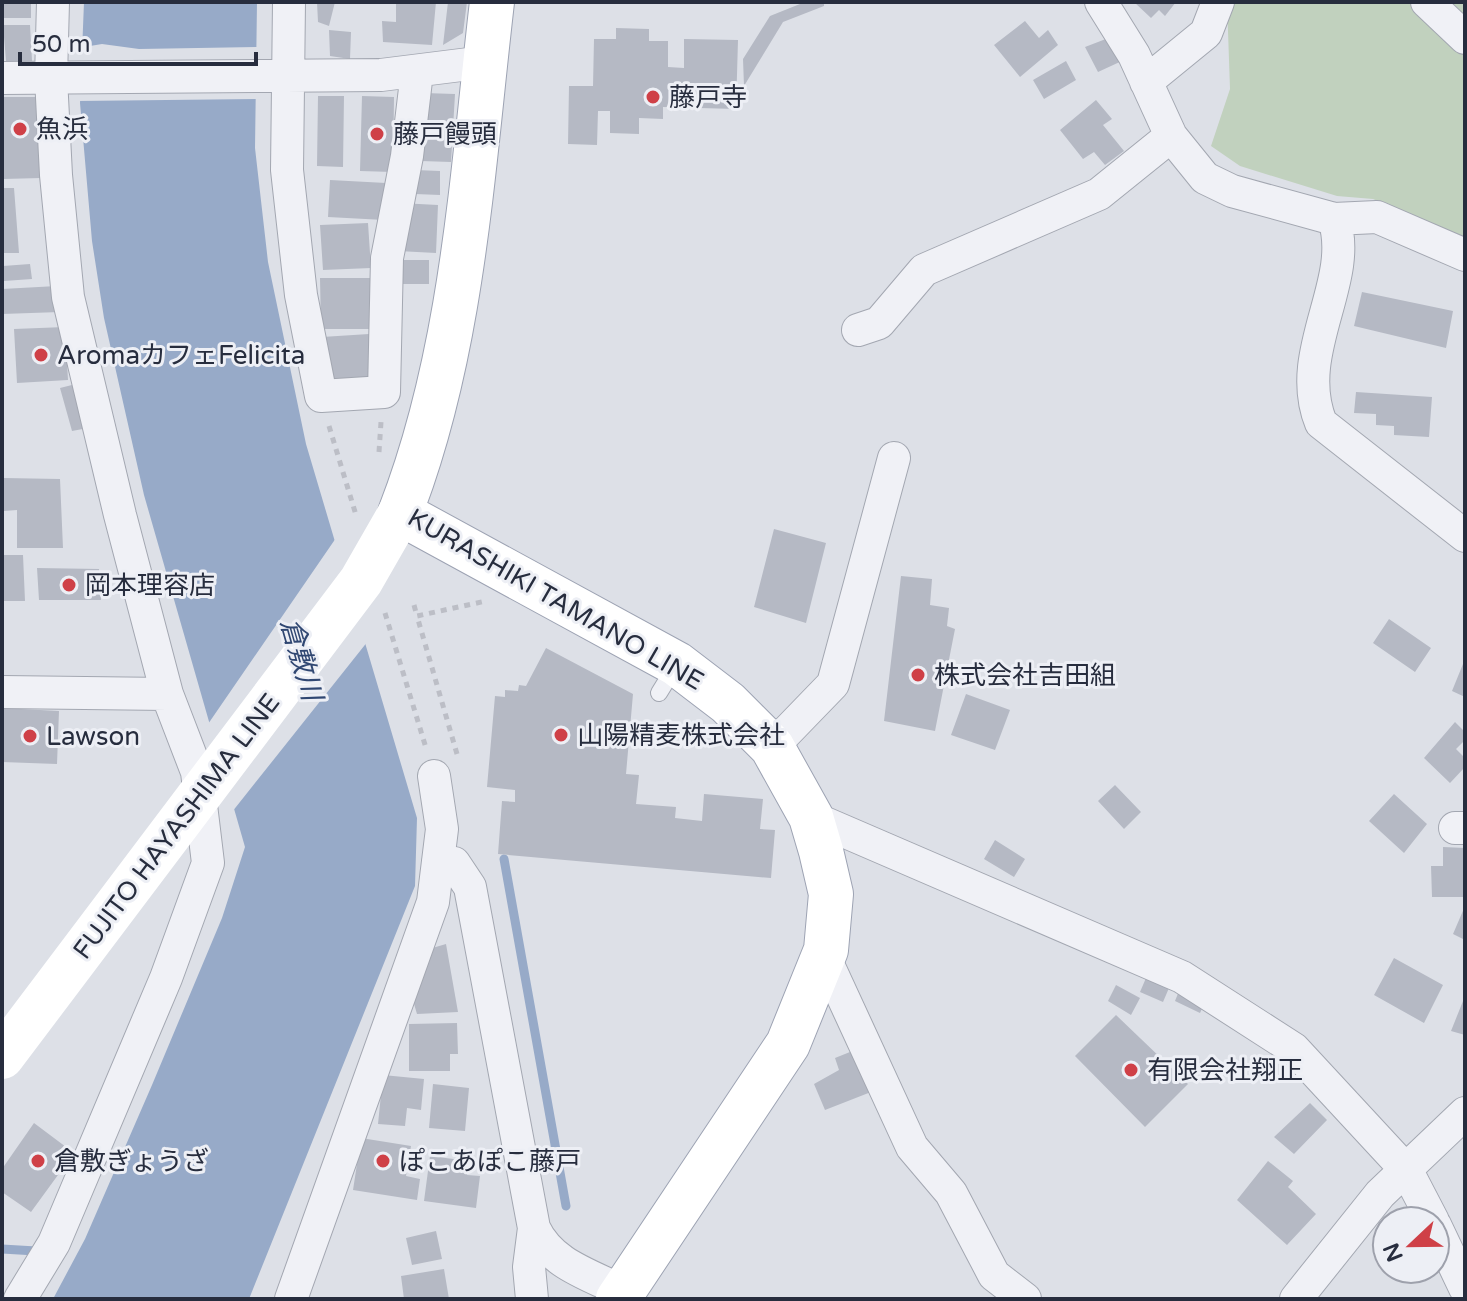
<svg xmlns="http://www.w3.org/2000/svg" width="1467" height="1301" font-family="'Varela Round','Noto Sans JP',sans-serif">
<style>
.green{fill:#c1d1be}
.water{fill:#97aac8}
.pier{fill:#dde0e7}
.lines{fill:none;stroke-linecap:round;stroke-linejoin:round}
.stream{stroke:#97aac8;stroke-width:9}
.building{fill:#b5b9c4}
.lane-casing{stroke:#a3a7b1;stroke-width:18}
.street-casing{stroke:#a3a7b1;stroke-width:34}
.primary-casing{stroke:#9da3b3;stroke-width:46}
.path{stroke:#bcbec6;stroke-width:5;stroke-dasharray:6 6;stroke-linecap:butt}
.lane{stroke:#f0f1f6;stroke-width:16}
.street{stroke:#f0f1f6;stroke-width:32}
.secondary{stroke:#fff;stroke-width:44}
.primary{stroke:#fff;stroke-width:44}
.poi-dot{fill:#cf4047;stroke:#edeff5;stroke-width:3}
.labels{text-anchor:middle;stroke-width:6;stroke-linejoin:round;paint-order:stroke}
.poi-label{font-size:26px;fill:#272d3e;stroke:#edeff5;text-anchor:start}
.street-label{font-size:26px;fill:#272d3e;stroke:#edeff5}
.water-label{font-size:28px;font-style:italic;fill:#304772;stroke:#edeff5}
</style>
<rect width="100%" height="100%" fill="#dde0e7"/>
<path class="green" d="M1227 2H1465V239L1373 199 1337 196 1240 166 1211 146 1230 89Z"/>
<path class="water" d="M84 2H257L255 148 268 262 306 444 417 818 415 886 249 1299H53L85 1239 152 1085 222 918 245 847 144 495 104 318 92 241 80 103Z"/>
<path class="pier" d="M102 44 139 49 259 47 258 99 77 101 78 48Z
M336 538 368 641 232 812 206 727Z"/>
<g class="lines">
<path class="stream" d="M504 859 566 1206
M2 1249 36 1251"/>
</g>
<path class="building" d="M2 2H31V18H2Z
M317 2H335L329 26 318 22Z
M396 2H436L432 45 383 42 382 21 396 22Z
M448 2H467L463 33 443 45Z
M805 2H824V6L783 22 744 86 743 59 770 16Z
M1134 2H1176L1165 16 1159 10 1151 18Z
M1025 21 1039 38 1048 30 1058 45 1020 77 994 45Z
M3 25H30L32 61H6Z
M616 28 649 29V41H668V67L684 68V39L738 40 736 109 663 107V119L639 118V134L610 133V111H598L597 145 568 144 569 86H593L594 39H616Z
M329 30 351 32 350 59 330 56Z
M1111 37 1124 60 1098 72 1085 47Z
M1066 61 1076 80 1044 99 1033 80Z
M424 93 455 94 451 162 421 161Z
M318 96H344L343 167 317 166Z
M362 96 394 97 393 172 360 171Z
M2 97H37L41 178 3 179Z
M1096 100 1112 119 1103 125 1124 151 1105 165 1094 152 1083 159 1060 130Z
M415 170 440 171V195L415 194Z
M330 180 386 183 384 220 328 217Z
M2 188H14L19 253H2Z
M400 203 438 205 436 253 398 251Z
M368 223 371 268 323 270 320 225Z
M398 260H429V284H399Z
M30 264 32 279 4 281 3 266Z
M320 278H371V329H321Z
M57 286 60 312 2 314V289Z
M1362 292 1453 311 1446 348 1354 326Z
M65 327 68 380 17 383 14 329Z
M369 334 372 381 325 383 322 337Z
M76 384 88 428 72 431 60 388Z
M1356 392 1432 397 1429 437 1394 435V426L1376 425V414L1354 413Z
M4 478 60 479 63 548H17V510L4 511Z
M774 529 826 543 806 623 754 607Z
M2 555H23L25 601H2Z
M37 568 99 569 101 600H39Z
M901 576 932 579 930 605 949 608 947 626 955 629 935 731 884 721Z
M1389 619 1431 648 1415 672 1373 643Z
M546 648 633 694 626 774 639 775 636 804 676 807 675 818 702 821 704 794 763 799 760 829 775 830 771 878 498 854 502 801 515 802V790L487 787 495 696 505 697V690L518 691 519 685 526 686Z
M1465 659V697L1452 691Z
M966 694 1010 710 995 750 951 735Z
M2 708 59 711 57 764 2 762Z
M1455 722 1465 732V740L1456 749 1465 758V767L1450 783 1424 758Z
M1115 785 1141 812 1124 829 1098 801Z
M1394 794 1427 824 1404 853 1369 821Z
M995 840 1025 859 1014 877 984 859Z
M1443 847 1465 848V897H1432L1431 866H1443Z
M1465 906V940L1453 934Z
M446 944 458 1012 417 1014 412 997 429 949Z
M1394 958 1443 985 1424 1023 1374 995Z
M1146 978 1169 988 1163 1002 1140 992Z
M1116 985 1140 998 1131 1015 1108 1001Z
M1179 991 1205 1002 1200 1013 1175 1001Z
M1465 996V1035L1451 1031Z
M1116 1015 1188 1084 1145 1127 1075 1056Z
M457 1023 458 1054H450V1071H409V1024Z
M855 1050 871 1092 825 1110 814 1084 839 1070 835 1058Z
M383 1075 424 1079 421 1110 407 1108 405 1126 378 1124Z
M433 1084 469 1088 465 1131 429 1128Z
M1310 1103 1327 1120 1294 1154 1274 1137Z
M34 1123 74 1153 31 1212 2 1192V1169Z
M361 1138 411 1146 406 1176 420 1179 417 1200 353 1190Z
M430 1156 469 1161 467 1175 480 1176 476 1208 424 1201Z
M1268 1161 1293 1181 1288 1187 1316 1214 1287 1245 1237 1200Z
M436 1231 442 1259 412 1265 406 1238Z
M444 1269 449 1299H404L401 1276Z"/>
<g class="lines">
<g class="lane-casing">
<path id="lane" d="M659 693 675 667"/>
</g>
<g class="street-casing">
<path id="street" d="M289 2 287 170 301 295 321 396 384 392 387 258 407 156 417 72
M1101 2 1134 55 1171 136 1205 178 1232 191 1334 219C1355 282 1292 352 1321 423L1465 536
M1427 2 1465 38
M2 78 381 75 485 62
M1146 82 1206 33 1218 2
M1334 219 1377 217 1465 255
M858 330 879 323 924 270 1099 194 1171 136
M2 692 167 694
M772 747 833 684 894 458
M811 817 1182 977 1294 1049 1407 1171 1433 1221
M1455 828H1465
M438 861 454 863 470 887 534 1228C551 1264 588 1274 622 1291
M824 956 912 1147 951 1193 994 1275 1025 1299
M1435 1225 1465 1288
M20 1299 54 1243 166 978 208 863 197 772 167 694 120 515 68 297 56 175 51 78 53 2
M291 1299 433 902 442 829 434 776
M532 1299 529 1267 534 1228
M1296 1299 1380 1194 1465 1113"/>
</g>
<g class="primary-casing">
<path id="primary" d="M492 2C472 173 463 351 400 513L677 664 728 703 772 747 811 817 821 851 831 894 826 950 788 1044 618 1299"/>
</g>
<path class="path" d="M329 426 356 515
M379 452 381 422
M414 605 417 616
M385 613 426 748
M457 754 417 616 486 601"/>
<use href="#lane" class="lane"/>
<use href="#street" class="street"/>
<path class="secondary" d="M2 1057 361 581 400 513"/>
<use href="#primary" class="primary"/>
</g>
<g class="poi-dot">
<circle cx="653" cy="97" r="8"/>
<circle cx="20" cy="129" r="8"/>
<circle cx="377" cy="134" r="8"/>
<circle cx="41" cy="355" r="8"/>
<circle cx="69" cy="585" r="8"/>
<circle cx="918" cy="675" r="8"/>
<circle cx="561" cy="735" r="8"/>
<circle cx="30" cy="736" r="8"/>
<circle cx="1131" cy="1070" r="8"/>
<circle cx="38" cy="1161" r="8"/>
<circle cx="383" cy="1161" r="8"/>
</g>
<g class="labels">
<g class="poi-label">
<text x="669" y="106">藤戸寺</text>
<text x="36" y="138">魚浜</text>
<text x="393" y="143">藤戸饅頭</text>
<text x="57" y="364">AromaカフェFelicita</text>
<text x="85" y="594">岡本理容店</text>
<text x="934" y="684">株式会社吉田組</text>
<text x="577" y="744">山陽精麦株式会社</text>
<text x="46" y="745">Lawson</text>
<text x="1147" y="1079">有限会社翔正</text>
<text x="54" y="1170">倉敷ぎょうざ</text>
<text x="399" y="1170">ぽこあぽこ藤戸</text>
</g>
<g class="street-label">
<text transform="translate(556 599) rotate(30)" y="9">KURASHIKI TAMANO LINE</text>
<text transform="translate(176 826) rotate(-53)" y="9">FUJITO HAYASHIMA LINE</text>
</g>
<g class="water-label">
<text transform="translate(302 659) rotate(74)" y="10">倉敷川</text>
</g>
</g>
<rect width="1467" height="1301" fill="none" stroke="#272d3e" stroke-width="8"/>
<g transform="translate(1411 1245) rotate(248)"><circle r="38" fill="#edeff5" stroke="#9ea1ac" stroke-width="2"/>
<path d="M0-6L14 30L0 20L-14 30Z" fill="#cf4047"/>
<text y="-12" font-size="22" font-weight="bold" text-anchor="middle" fill="#272d3e">N</text>
</g>
<path d="M20 52v12h236v-12" fill="none" stroke="#272d3e" stroke-width="4"/>
<text x="32" y="52" font-size="24" fill="#272d3e" stroke="#edeff5" stroke-width="6" paint-order="stroke">50 m</text>
</svg>
